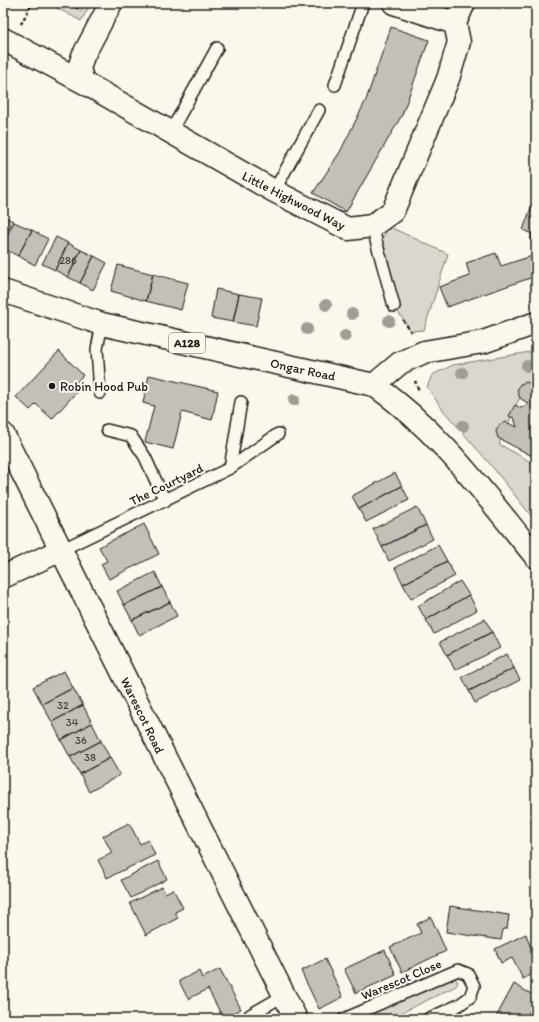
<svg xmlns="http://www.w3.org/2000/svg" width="539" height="1022" font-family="Itim,sans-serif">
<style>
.green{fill:#dad7ce;stroke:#7b7a75}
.building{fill:#c3c0b8;stroke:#1c1c1c}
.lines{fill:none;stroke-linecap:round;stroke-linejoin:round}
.service-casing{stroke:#1c1c1c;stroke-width:14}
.minor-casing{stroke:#1c1c1c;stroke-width:25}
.primary-casing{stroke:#1c1c1c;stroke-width:25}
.path{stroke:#1c1c1c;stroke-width:2.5;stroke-dasharray:3 3;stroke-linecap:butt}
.service{stroke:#fbf7ec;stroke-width:11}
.minor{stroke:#fbf7ec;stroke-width:22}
.primary{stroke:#fbf7ec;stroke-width:22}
.tree{fill:#a09d97}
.poi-dot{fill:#1c1c1c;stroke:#fbf7ec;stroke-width:1.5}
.labels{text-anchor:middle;stroke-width:4;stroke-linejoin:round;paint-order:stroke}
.number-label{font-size:11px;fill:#464543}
.shield{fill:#fbf7ec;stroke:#5f5e5a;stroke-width:1}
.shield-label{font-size:12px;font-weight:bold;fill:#1c1c1c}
.street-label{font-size:13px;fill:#1c1c1c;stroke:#fbf7ec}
.poi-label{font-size:13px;fill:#1c1c1c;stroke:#fbf7ec;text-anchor:start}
</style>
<rect width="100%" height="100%" fill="#fbf7ec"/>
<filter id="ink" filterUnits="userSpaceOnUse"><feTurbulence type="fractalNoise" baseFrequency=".025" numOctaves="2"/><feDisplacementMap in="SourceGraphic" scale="8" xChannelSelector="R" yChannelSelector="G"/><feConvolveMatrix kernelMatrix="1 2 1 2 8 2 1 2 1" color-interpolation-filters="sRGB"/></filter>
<g filter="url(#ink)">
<path class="green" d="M48 3H91L81 21Z
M390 227 448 254 424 330 411 331 394 306 377 245Z
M536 351V382L524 388 499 444 536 465V522L490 464 443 410 427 387 432 375 453 365Z
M451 978 456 979 458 982 456 986 389 1019H354Z"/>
<path class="building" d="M391 27 429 40 402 115 346 212 313 193 340 152 366 100Z
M532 205 536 207V241L531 239 532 234 523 230Z
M3 216 13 221 3 239Z
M14 222 32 230 18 256 3 248V243Z
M32 230 48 239 35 265 18 256Z
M56 237 68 243 55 270 42 264Z
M68 243 81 250 68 277 55 270Z
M81 250 94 256 80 283 68 277Z
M496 253 501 266 532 256 536 268V276L447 307 439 287 470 276 466 263Z
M94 256 107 263 93 290 80 283Z
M118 265 153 274 146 301 111 291Z
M153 274 188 283 181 310 146 301Z
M216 289 239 294 233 322 211 318Z
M239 294 262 298 256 326 233 322Z
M59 351 83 375 75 384 80 388 52 419 36 404 30 410 16 397Z
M149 375 218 391 212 420 182 412 173 449 145 442 154 406 143 403Z
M527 382 536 387V458L498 438 496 431 500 424 506 422 517 427 514 418 509 416 515 405 521 408 529 404 520 398 517 391 520 384Z
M395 473 402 486 359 509 352 496Z
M402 486 409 500 366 522 359 509Z
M417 507 426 525 382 547 373 529Z
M144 524 159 554 109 579 101 564 107 561 99 547Z
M426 525 433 539 389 561 382 547Z
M438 545 447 561 403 584 395 568Z
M447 561 455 576 411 599 403 584Z
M155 572 162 587 124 605 117 591Z
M460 581 469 595 426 620 418 606Z
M162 587 170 602 132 620 124 605Z
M469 595 477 610 434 634 426 620Z
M170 602 177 616 139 635 132 620Z
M485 619 492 632 447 655 440 642Z
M492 632 500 648 455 670 447 655Z
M507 654 514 668 469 691 462 677Z
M514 668 520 680 475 703 469 691Z
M64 671 73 688 42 704 33 687Z
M73 688 83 705 52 722 42 704Z
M83 705 92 723 61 740 52 722Z
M92 723 101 741 70 757 61 740Z
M101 741 110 758 80 774 70 757Z
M110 758 120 775 89 792 80 774Z
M129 823 140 844 148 840 155 855 107 878 98 860 112 853 103 836Z
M158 861 167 879 131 898 121 880Z
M162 887 165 893 173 889 183 908 175 912 178 918 146 935 130 903Z
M450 906 509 915 507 929H503L501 940 446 932Z
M431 917 446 951 402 972 390 947 421 933 417 924Z
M526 934 530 946 536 943V972L523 979 512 958 501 963 495 949Z
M385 950 396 975 356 993 344 969Z
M325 959 343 997 319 1009 301 971Z
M220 969 241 1009 223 1018 208 989 188 999 179 981 199 971 202 978Z
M514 984 536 997V999L525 1019H495Z
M475 1014 477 1019H464Z"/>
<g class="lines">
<g class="service-casing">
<path id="service" d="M335 85 363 3
M170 133 217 48
M274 191 319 110
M372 226 394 306
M100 393 97 349 102 324
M107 430 131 436 145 457 165 501
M230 468 241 402
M61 550 230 468 278 434
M250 1019V1015L283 996
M344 1019 458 970 468 974 474 986 470 997 459 1005 428 1019"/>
</g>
<g class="minor-casing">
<path id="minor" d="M394 3 455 23
M3 39 83 82 274 191 348 229 372 226 393 211 448 79 459 42 455 23 464 3
M83 82 79 68 83 56 111 3
M374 385 400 363 424 352 483 342 536 323
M3 434 296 1019
M3 577 61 550"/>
</g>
<g class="primary-casing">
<path id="primary" d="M3 291 102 324 374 385C440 431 486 496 536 557"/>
</g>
<path class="path" d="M71 3 81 11
M21 24 32 3
M403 320 411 332
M415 381 419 391"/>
<use href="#service" class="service"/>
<use href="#minor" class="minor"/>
<use href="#primary" class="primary"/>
</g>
<g class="tree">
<circle cx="326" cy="305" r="6"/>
<circle cx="352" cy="314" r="6"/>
<circle cx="389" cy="321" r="6"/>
<circle cx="307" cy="329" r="6"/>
<circle cx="345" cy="336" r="6"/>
<circle cx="527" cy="366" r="6"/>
<circle cx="462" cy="373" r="6"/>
<circle cx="294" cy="400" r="6"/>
<circle cx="463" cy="426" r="6"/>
</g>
</g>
<circle class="poi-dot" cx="52" cy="386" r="4"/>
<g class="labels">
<g class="number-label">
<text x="68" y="264">286</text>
<text x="63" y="709">32</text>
<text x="72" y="726">34</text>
<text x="81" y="744">36</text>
<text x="90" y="761">38</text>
</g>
<rect class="shield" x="169" y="333" width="36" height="20" rx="3"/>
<g class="shield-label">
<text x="187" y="347">A128</text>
</g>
<g class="street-label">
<text transform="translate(294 200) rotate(27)" y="5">Little Highwood Way</text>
<text transform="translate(303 369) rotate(12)" y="5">Ongar Road</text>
<text transform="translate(166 484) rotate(-26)" y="5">The Courtyard</text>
<text transform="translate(143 715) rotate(64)" y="5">Warescot Road</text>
<text transform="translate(401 979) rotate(-23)" y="5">Warescot Close</text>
</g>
<g class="poi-label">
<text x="60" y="391">Robin Hood Pub</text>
</g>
</g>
<rect width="539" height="1022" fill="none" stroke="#fbf7ec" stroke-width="16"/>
<rect x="8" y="8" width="523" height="1006" fill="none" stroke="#1c1c1c" stroke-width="1.5" filter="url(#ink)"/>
</svg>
